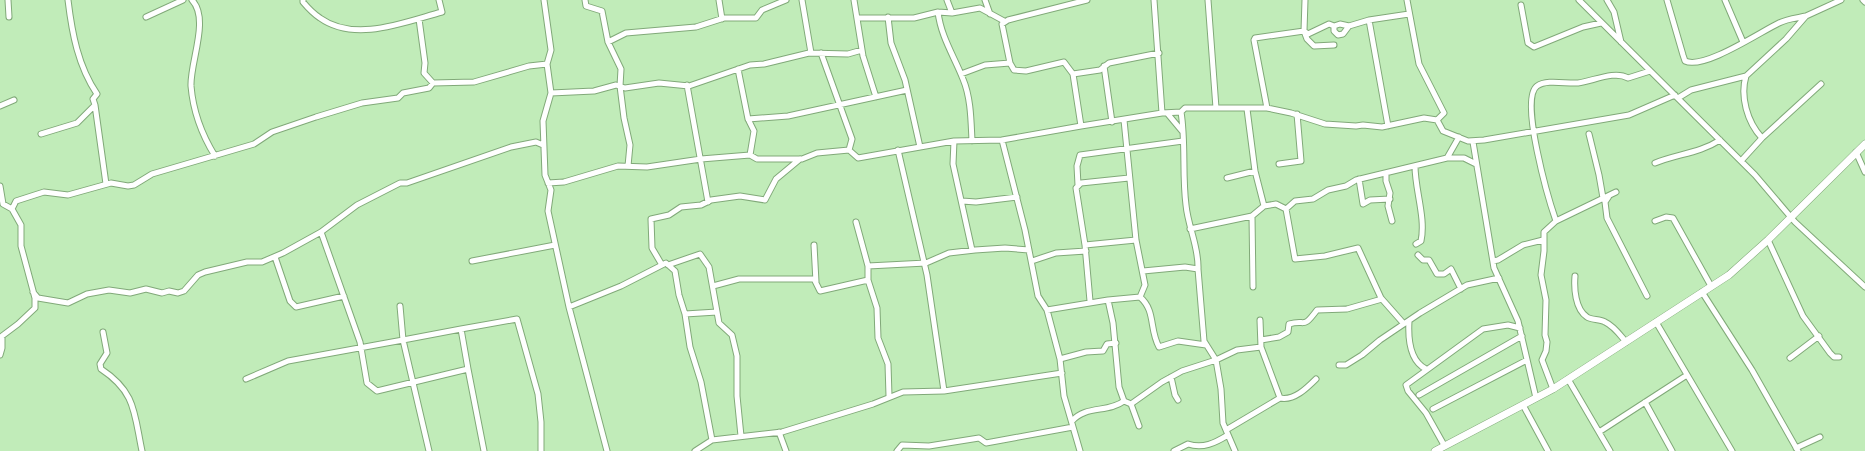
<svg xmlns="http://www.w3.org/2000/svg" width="1865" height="451" font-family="'Nunito Sans',sans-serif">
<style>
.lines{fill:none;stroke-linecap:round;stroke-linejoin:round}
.street-casing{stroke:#81a979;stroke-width:7}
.secondary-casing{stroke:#81a979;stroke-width:8}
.street{stroke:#fff;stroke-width:5}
.secondary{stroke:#fff;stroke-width:7}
</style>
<rect width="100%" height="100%" fill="#c1ecb9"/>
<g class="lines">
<g class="street-casing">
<path id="street" d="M8 0 9 17
M192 0C210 19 190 62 191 86 193 110 202 135 215 156
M303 0V2C308 8 314 14 320 18 355 43 405 22 442 12L439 0
M544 0 551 50 547 64 551 93 543 121 545 175 551 190 548 211 569 307 607 451
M585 0 586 6 602 11 608 42 621 69 620 86 624 118 630 145 628 166
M719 0 722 19
M802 0 811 53
M854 0 863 56 876 97
M947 0 952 13
M985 0 990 14
M1154 0 1162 113
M1208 0 1216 108
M1407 0 1419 64 1444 113 1437 120
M1579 0 1755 175 1795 222 1865 287
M1607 0 1614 12 1621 42
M1667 0 1683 55 1685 61C1704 70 1760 32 1779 23 1787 19 1797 18 1806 16
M1725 0 1743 42
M1863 0 1865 2
M1521 5 1528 43 1534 47 1583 27 1601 23
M938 12 952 13 980 8 1004 21
M146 17 183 0
M888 17 891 43 905 80 920 147
M858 18H914L938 12C941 37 954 56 963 79 971 98 971 121 972 141
M419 19 425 63 424 73 433 83
M1340 24 1349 26 1343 34 1338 35 1334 31V26Z
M1334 26 1329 24 1308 34 1304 31 1307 39 1314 46 1334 45
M1349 26 1369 20
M608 42 626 33 696 27 724 18H756L762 10 786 0
M821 53 852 139 849 150
M1159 53 1109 63 1100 70 1073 74 1081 126 1162 113 1181 112
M1104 66 1112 122
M738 69 748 119 754 131 750 155
M961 74 985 65 1010 63
M1073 74 1064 62 1026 71 1014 70 1010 63 1002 24 1008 20 1087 0
M687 85 708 202
M551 93 594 91 616 85 625 88 659 83 689 86 750 65 764 64 809 53 848 54 862 50
M1678 98 1691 90 1746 76 1786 39 1806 16 1841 0
M95 105 106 184
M0 106 14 100
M1267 108 1254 40 1255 38 1304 31 1305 0
M1247 109 1255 171 1264 206 1252 216
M1167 113 1182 131
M748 119 788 116 907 90
M1388 126 1369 20 1409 14
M41 134 77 123 95 105 93 99 97 94C78 66 72 33 68 0
M1589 134 1599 175 1603 198
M1762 138 1821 84
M1002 140 1081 126
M954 141 953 164 972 250
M1473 142 1494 268 1518 321 1536 398
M898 150 927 275 944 391
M1856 152 1865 172
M1447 158H1464L1476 164
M1741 161 1762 138C1747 122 1740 96 1746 76
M1655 163C1677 154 1700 153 1720 140
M1279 164 1301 161 1297 114
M1415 166C1415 190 1426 218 1421 241L1416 244
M1386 173V181L1390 193 1388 206 1392 221
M1227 178 1255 171
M1359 179 1363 204 1370 200 1390 199
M548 183 564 182 618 166 647 167 701 159 750 155 757 159H802L817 153 849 150 858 158 954 141 1002 140 1025 230 1038 296 1047 310 1060 359 1064 396 1080 451
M1078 185 1077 166 1080 155 1183 141
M0 186 3 204 12 209 21 225V246L35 298V308L18 324 2 336V348L0 355
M1609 196 1605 202 1607 218 1647 296
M962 201 976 202 1017 197
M1264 206 1276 204 1286 209 1295 201 1313 199 1328 190 1346 186 1356 180 1447 158 1459 137
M12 209 16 201 44 192 68 195 111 183 128 186 134 185 152 174 254 144 272 132 316 117 362 103 398 98 403 93 429 88 433 83 474 82 529 66 547 64
M1286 209 1295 259 1325 256 1358 248 1381 298 1404 324
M1556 221C1549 201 1519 99 1537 86 1547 79 1566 84 1578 83 1593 81 1615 70 1628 78L1650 71
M1655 221 1666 217 1673 218 1711 286
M856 222 868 266
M1190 229 1252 216 1253 287
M321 232 360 342 367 383 377 391 468 369 461 329 517 319 538 394 541 422V451
M1768 240 1803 316 1830 353 1834 357H1839
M814 245 816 282
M1085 245 1076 188 1081 183 1129 178
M1418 255 1423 260H1429L1437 274H1444L1451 269 1461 289
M275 257 290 301 296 307 344 296
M472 261 555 245
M1032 261 1056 253 1086 251
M1493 261 1498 260 1523 245 1543 240
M662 265 652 248 651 219 669 215 681 207 701 205 711 200 740 196 765 200 776 179 800 159
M668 265 700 254 709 267 719 323 732 335 737 356V396L741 436
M1198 269C1199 247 1188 227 1186 205 1182 174 1186 143 1181 112L1185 108H1267L1291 113 1325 124 1356 126 1363 125 1382 127 1424 118 1437 120 1443 131 1468 141 1484 140 1629 115 1675 95
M1143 271 1185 267 1198 269 1204 341 1216 360 1237 350 1261 347 1260 320
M1575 276C1574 288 1575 309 1587 317 1591 320 1600 319 1605 322 1614 326 1620 335 1626 342
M713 286 739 279H814L820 291 868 280
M33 292 38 298 68 303 87 294 109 290 130 293 146 289 162 293 169 291 178 293 184 291 198 275 205 272 247 262H262L283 253 321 232 357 205 400 183H407L511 147 536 142 543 145
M1702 292 1752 370 1798 451
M1140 297C1156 311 1149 329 1159 347L1178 341 1206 345
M1108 300 1140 297 1145 285 1136 240 1124 120
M1090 301 1085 245 1136 240
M400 306 403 340 461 329
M569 307 621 286 666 263 675 271 679 295 685 314 690 347 701 382 712 440
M1047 310 1108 300 1113 323 1119 387 1124 401 1131 404 1162 382 1182 371 1216 360 1221 389 1223 423 1235 451
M685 314 717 312
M1409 321C1408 338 1410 361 1426 369
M1656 322 1732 451
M103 332 107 353 100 364 101 369C136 392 134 413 142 451
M1261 340 1279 337 1288 332 1289 324C1307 319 1302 330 1317 310L1347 309 1382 299
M1790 358 1819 336
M1060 359 1086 352 1103 351 1107 344 1116 343
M1339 365H1346L1362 355 1380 340 1420 313 1467 285 1499 278
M468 369 484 451
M1171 377 1175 395 1178 400
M246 379 288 361 403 340 429 451
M1568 379 1610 451
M1553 389 1542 360 1546 351 1547 342 1545 335 1546 300 1541 275 1544 251V232L1556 221 1616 192
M1419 395 1522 336
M889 396 888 364 878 338 877 308 868 280V266L926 263 949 253 975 250 1005 248 1029 250
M1280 398C1294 401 1307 388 1316 379
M1645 402 1672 451
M1131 404 1139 426
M1523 405 1548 451
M1433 409 1527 360
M1072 421C1086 405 1108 413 1124 401
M1226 430 1280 398 1261 347
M779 432 786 451
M1599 432 1687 375
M1444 445 1426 413 1408 391 1406 385 1483 329 1508 325 1520 328
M1796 448 1820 437
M695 451 712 440 782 432 873 404 903 392 944 391 1062 373
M897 451 902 445 929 446 979 438 986 443 1073 427
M1174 451 1188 444C1203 449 1215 443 1228 435"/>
</g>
<g class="secondary-casing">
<path id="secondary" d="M1435 451 1553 389 1729 275 1768 240 1865 144"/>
</g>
<use href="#street" class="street"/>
<use href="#secondary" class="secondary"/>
</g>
</svg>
